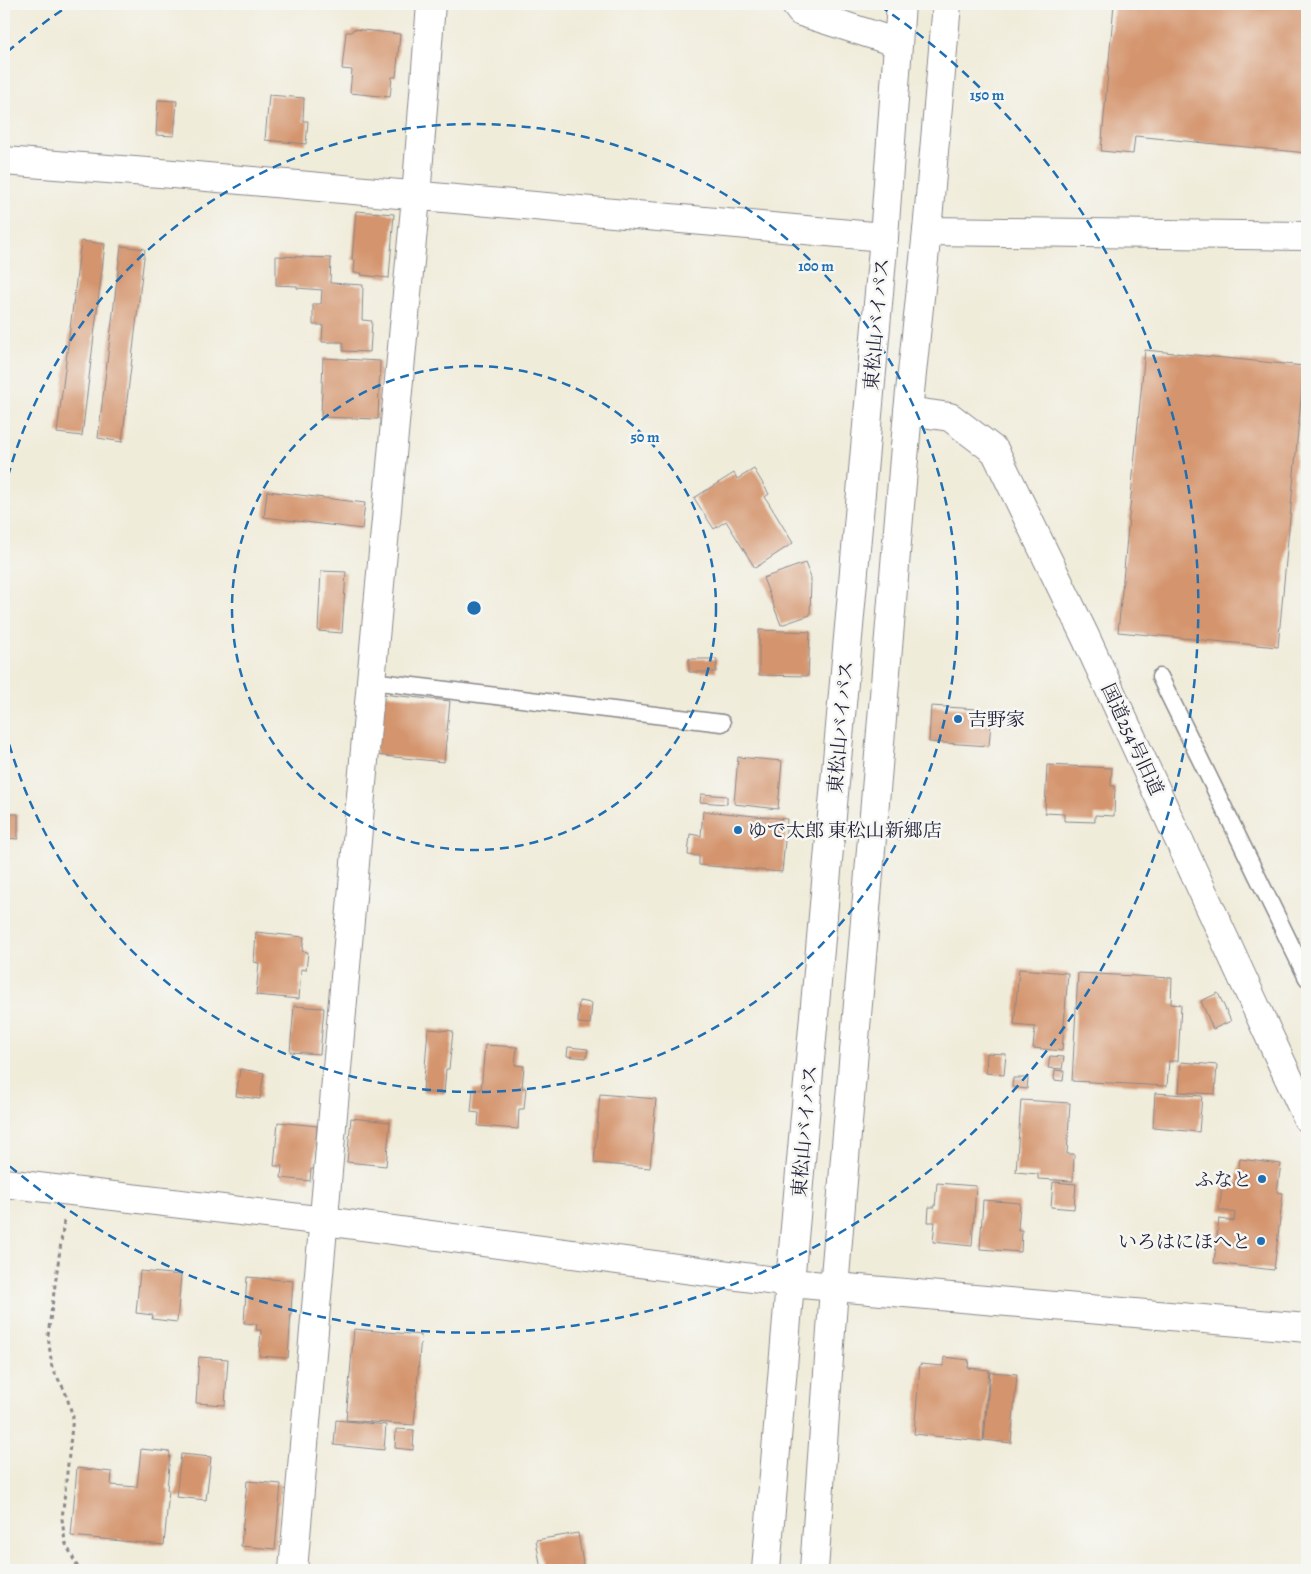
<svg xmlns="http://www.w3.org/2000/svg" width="1311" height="1574" font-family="Alegreya,'Noto Serif JP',serif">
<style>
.building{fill:#d4946d}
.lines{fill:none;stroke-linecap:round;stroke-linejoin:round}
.lane-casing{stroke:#89878a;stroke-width:19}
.street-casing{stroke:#89878a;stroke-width:30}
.secondary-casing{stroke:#89878a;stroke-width:30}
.highway-casing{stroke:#89878a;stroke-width:30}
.path{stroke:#89878a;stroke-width:3;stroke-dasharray:4 4;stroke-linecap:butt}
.lane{stroke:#fff;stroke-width:16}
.street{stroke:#fff;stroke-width:28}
.secondary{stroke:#fff;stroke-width:28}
.highway{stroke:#fff;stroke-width:28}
.ring{fill:none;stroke:#1f6fb2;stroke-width:2.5;stroke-dasharray:9 6}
.poi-dot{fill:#1f6fb2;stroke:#f6f6f2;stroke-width:2}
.labels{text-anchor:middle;stroke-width:5;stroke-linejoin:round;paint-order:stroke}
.street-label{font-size:19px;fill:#22223b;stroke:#f6f6f2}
.poi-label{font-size:19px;fill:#22223b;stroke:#f6f6f2;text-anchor:start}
.centre{fill:#1f6fb2;stroke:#f6f6f2;stroke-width:2.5}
.ring-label{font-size:15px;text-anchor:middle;font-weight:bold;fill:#1f6fb2;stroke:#f6f6f2;stroke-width:5;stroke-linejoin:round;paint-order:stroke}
</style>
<rect width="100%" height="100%" fill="#f6f6f2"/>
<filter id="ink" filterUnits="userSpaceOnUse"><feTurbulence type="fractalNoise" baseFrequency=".02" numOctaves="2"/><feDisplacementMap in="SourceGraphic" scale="10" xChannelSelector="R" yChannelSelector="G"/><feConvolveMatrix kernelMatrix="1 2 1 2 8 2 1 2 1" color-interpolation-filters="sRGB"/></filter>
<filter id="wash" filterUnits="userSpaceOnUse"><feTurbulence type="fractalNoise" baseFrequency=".0096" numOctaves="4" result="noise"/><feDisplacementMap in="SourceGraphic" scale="20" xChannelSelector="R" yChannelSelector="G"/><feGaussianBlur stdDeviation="1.12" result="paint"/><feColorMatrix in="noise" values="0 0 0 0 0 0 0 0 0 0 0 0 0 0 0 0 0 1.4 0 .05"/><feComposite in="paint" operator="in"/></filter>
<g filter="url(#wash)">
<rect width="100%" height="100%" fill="#f0ecda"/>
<g id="blocks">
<path class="building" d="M571 4H606V8L571 5Z
M1114 4H1307V153L1135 136 1133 154 1101 151Z
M353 29 400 34 396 77H392L390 97 350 93 352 70 342 69 346 32H352Z
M269 95 304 98 303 121H308L306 144 265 140Z
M158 100 177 101 174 136 156 135Z
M356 211 394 214 389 278 361 275 362 273H354L355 260H352Z
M81 241 105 244 82 436 57 433Z
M121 246 145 249 122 442 98 438Z
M276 256 331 258 330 283 363 285 362 320 372 321 370 352 343 351V342H322L323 325H313V304H321L322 290 297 288V286L276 285Z
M1145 350 1304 366 1278 647 1118 632Z
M323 358 380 361 378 419 321 417Z
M754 469 769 494 765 497 793 543 755 568 726 521 714 529 694 498 734 473 737 479Z
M267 491 365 503 362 529 264 517Z
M805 563 811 578 810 615 781 625 763 578Z
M321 571 346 572 342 633 318 631Z
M759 630 810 632 808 676 759 675Z
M689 659H717L716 672H689Z
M381 694 450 701 444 762 375 755Z
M931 706 992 710 989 746 929 742Z
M738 757 782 761 778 809 734 804Z
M1047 765 1112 768 1111 786H1115L1114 816 1095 815V822L1064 821V814L1045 813Z
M701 794 727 796V804L700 802Z
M703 811 787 819 782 872 699 865V856L688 855 690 834 701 836Z
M4 814H18V839L4 838Z
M256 932 304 937 302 951 308 952 306 970 301 969 299 999 256 995 259 963 254 962Z
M1019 969 1068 973 1062 1051 1033 1048 1035 1027 1014 1025Z
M1078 973 1172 978 1171 1004 1181 1005 1178 1061H1169L1167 1086 1072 1081Z
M1218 993 1231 1021 1213 1029 1201 1001Z
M579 1001 592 1003 590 1024 578 1023Z
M294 1006 324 1008 320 1054 290 1052Z
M428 1029 453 1031 449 1069H446L444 1094 423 1092Z
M485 1045 517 1047 515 1065 524 1066 522 1088H526L524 1109H519L518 1129 478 1126 479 1113 471 1112 473 1089 481 1090Z
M568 1047 588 1049 586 1058 567 1056Z
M987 1053 1006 1054 1004 1075 986 1073Z
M1050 1056 1064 1057 1062 1069 1048 1068Z
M1181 1062 1217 1065 1215 1094 1179 1092Z
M240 1069 264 1073 260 1099 236 1096Z
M1055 1070 1064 1071 1063 1081 1054 1080Z
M1013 1078H1028L1027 1089 1012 1087Z
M1155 1093 1202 1096 1199 1132 1153 1128Z
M600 1094 656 1099 650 1168 594 1163Z
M1021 1100 1070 1103 1067 1154H1074L1073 1181 1038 1179V1174L1016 1172Z
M351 1118 390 1122 386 1166 347 1162Z
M278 1122 317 1126 314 1169H311L310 1181 281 1178 282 1166H274Z
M1240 1159 1281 1164 1277 1192 1283 1193 1274 1270 1214 1263 1219 1219 1234 1221 1235 1213 1219 1210 1223 1182 1236 1184Z
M1053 1182 1076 1184 1074 1209 1051 1207Z
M937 1183 976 1186 972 1246 933 1242 935 1222H928L929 1207H935Z
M983 1200 1020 1203 1018 1230H1022L1021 1252 980 1249Z
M140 1271 181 1275 177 1322 152 1319 153 1315 136 1313Z
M247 1277 293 1281 288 1358 259 1356 261 1330H256L257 1324 244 1323Z
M354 1329 421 1335 414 1425 346 1420Z
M199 1357 228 1359 225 1405 196 1403Z
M944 1357 969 1360 968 1368 989 1370 983 1441 914 1434 920 1364 943 1366Z
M990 1372 1017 1374 1011 1443 984 1440Z
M336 1420 386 1425 384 1450 334 1445Z
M396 1429 414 1430 413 1450 395 1448Z
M141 1449 170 1452 167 1490H169L164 1545 71 1536 77 1468 112 1472 111 1485 137 1487Z
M181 1454 211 1457 206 1500 176 1497Z
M247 1481 281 1484 275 1549 241 1546Z
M578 1533 584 1570H541L536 1540Z"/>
</g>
</g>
<g filter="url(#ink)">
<use href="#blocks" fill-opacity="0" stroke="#89878a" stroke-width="1"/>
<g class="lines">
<g class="lane-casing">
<path id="lane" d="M1160 677 1307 978
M371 681 722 723"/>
</g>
<g class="street-casing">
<path id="street" d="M4 161 173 174 884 237
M293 1570 371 681 416 197 431 4"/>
</g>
<g class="secondary-casing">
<path id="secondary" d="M795 4 801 12 898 43
M927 231 1307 236
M908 411 950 417 995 451 1085 636 1307 1118
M4 1183 325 1221 790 1283 1307 1328"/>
</g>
<g class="highway-casing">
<path id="highway" d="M766 1570 790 1283 884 237 901 4
M814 1570 834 1288 908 411 927 231 947 4"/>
</g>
<path class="path" d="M64 1221 48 1335 52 1368 65 1391 73 1417 62 1519 65 1542 79 1570"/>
<use href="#lane" class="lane"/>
<use href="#street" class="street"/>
<use href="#secondary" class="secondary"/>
<use href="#highway" class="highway"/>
</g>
</g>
<g class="ring">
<circle cx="474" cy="608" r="242"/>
<path d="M4 491A484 484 0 1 1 4 725"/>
<path d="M7 52A726 726 0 0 1 68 6M880 6A726 726 0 1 1 7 1164"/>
</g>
<g class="poi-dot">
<circle cx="958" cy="719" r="5"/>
<circle cx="738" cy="830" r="5"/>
<circle cx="1262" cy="1179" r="5"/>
<circle cx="1261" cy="1241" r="5"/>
</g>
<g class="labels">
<g class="street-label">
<text transform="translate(876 324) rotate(-85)" y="7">東松山バイパス</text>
<text transform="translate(840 727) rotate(-85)" y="7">東松山バイパス</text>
<text transform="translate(1133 739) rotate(65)" y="7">国道254号旧道</text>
<text transform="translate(804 1131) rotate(-85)" y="7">東松山バイパス</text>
</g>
<g class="poi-label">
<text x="968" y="726">吉野家</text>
<text x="748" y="837">ゆで太郎 東松山新郷店</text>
<text x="1252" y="1186" text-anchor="end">ふなと</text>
<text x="1251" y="1248" text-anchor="end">いろはにほへと</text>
</g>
</g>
<circle cx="474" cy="608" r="8" class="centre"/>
<g class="ring-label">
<text x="987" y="100">150 m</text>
<text x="816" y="271">100 m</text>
<text x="645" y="442">50 m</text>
</g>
<rect width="1311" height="1574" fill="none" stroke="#f6f6f2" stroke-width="20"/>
</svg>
